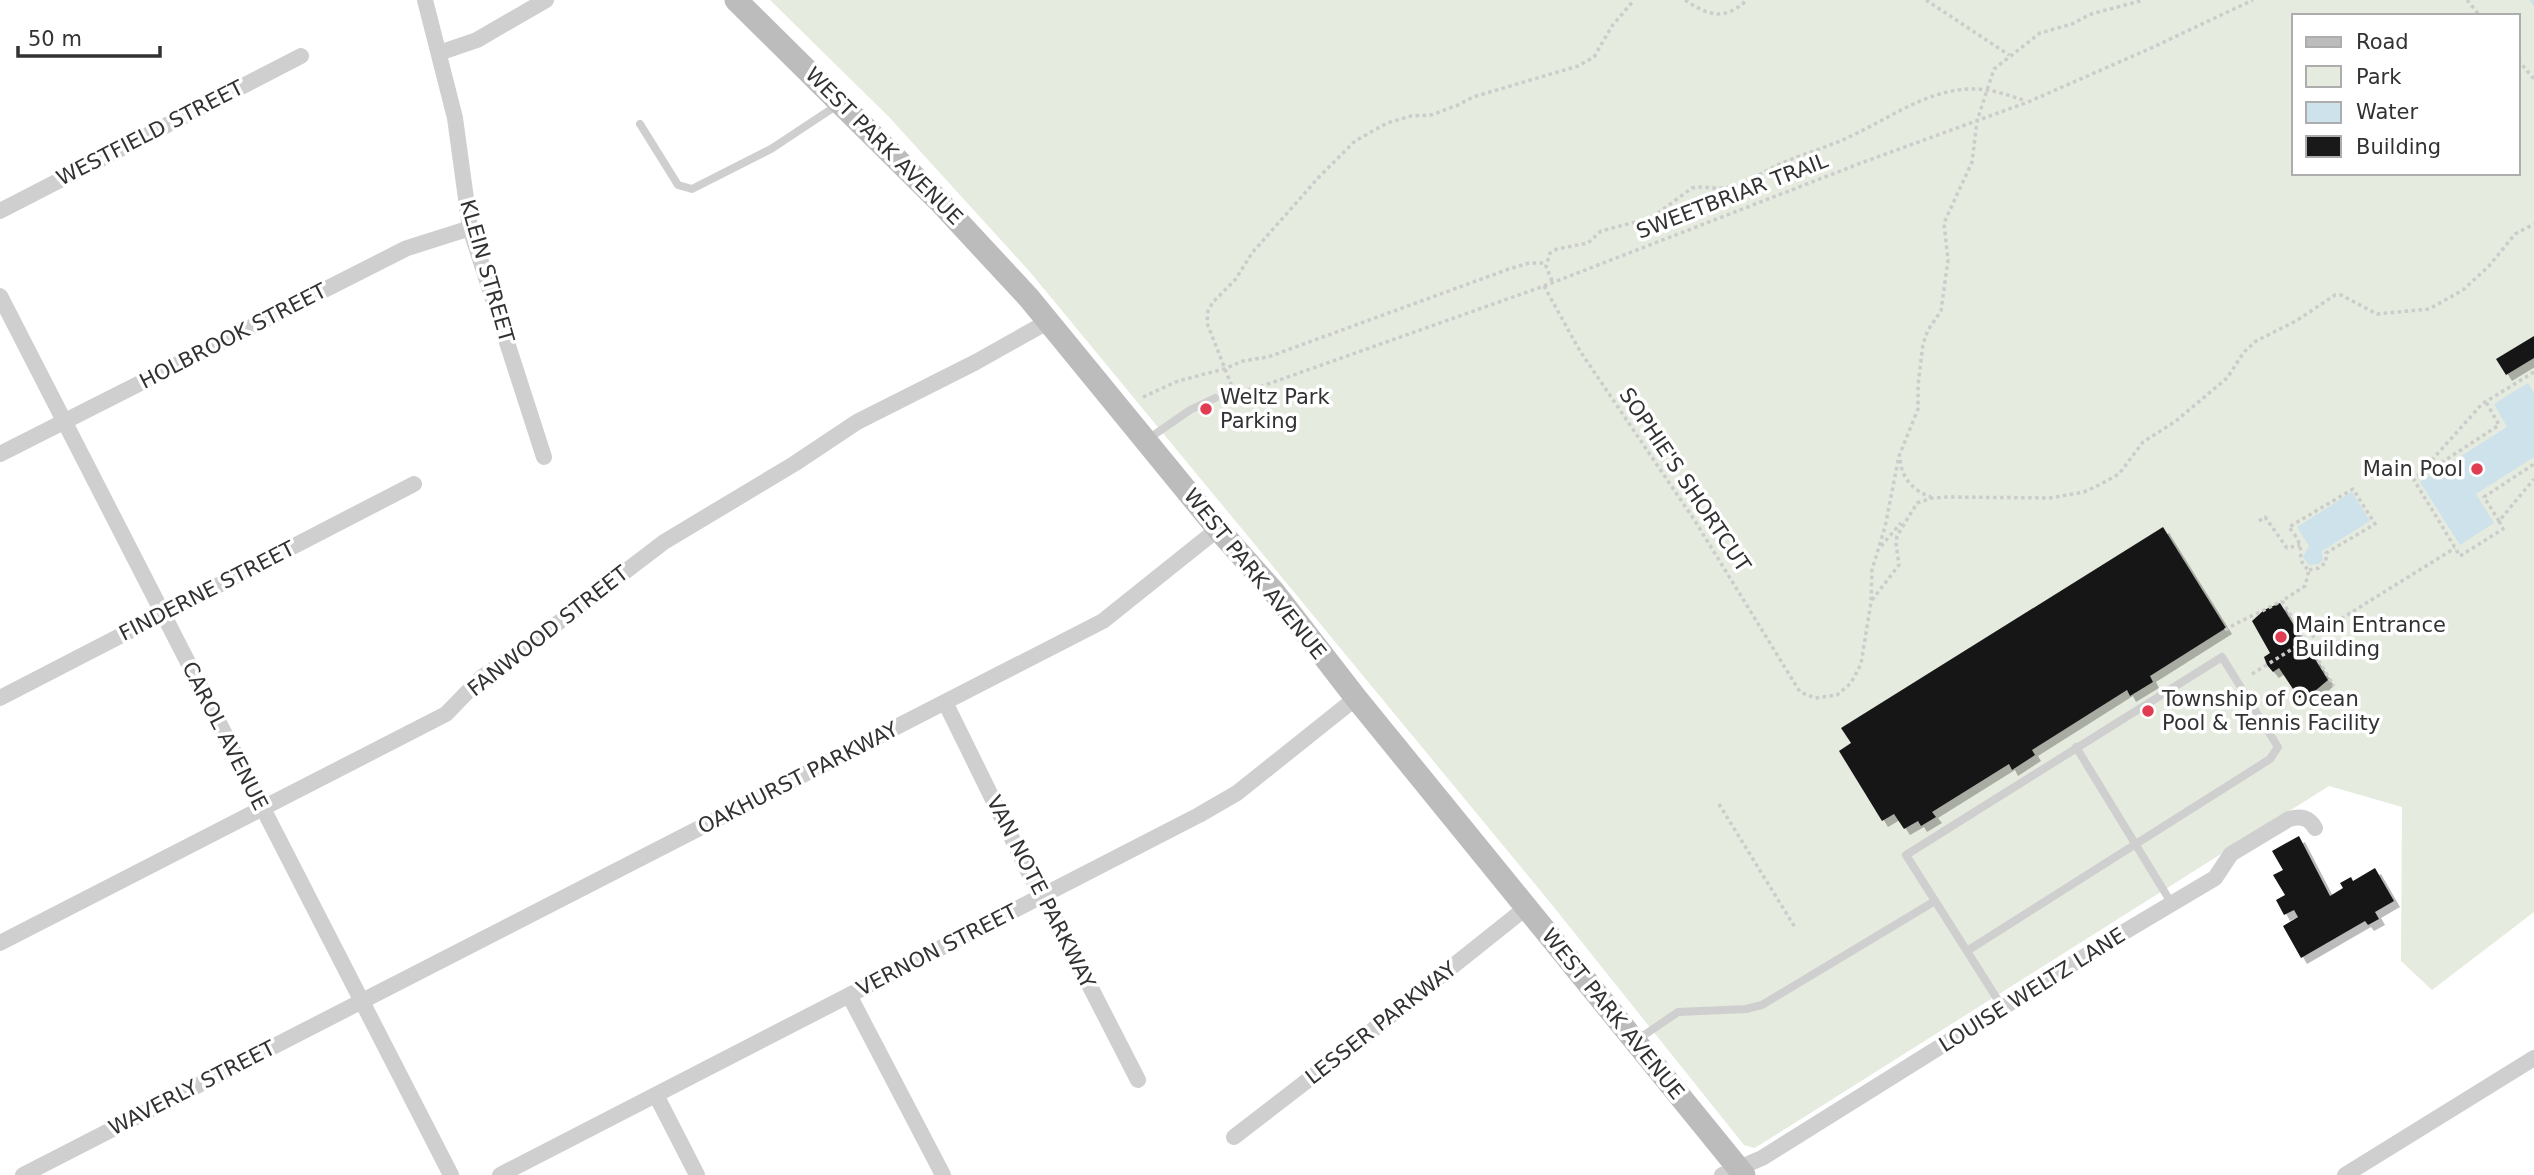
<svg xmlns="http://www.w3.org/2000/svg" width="2534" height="1175" font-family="'DejaVu Sans',sans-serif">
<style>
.green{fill:#e5ebde;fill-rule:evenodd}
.water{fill:#cee2ec}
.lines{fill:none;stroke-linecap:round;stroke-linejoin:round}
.stream{stroke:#cee2ec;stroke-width:6}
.building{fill:#191919;filter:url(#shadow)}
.path{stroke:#ccc;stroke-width:3.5;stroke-dasharray:3.5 3.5;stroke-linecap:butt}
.lane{stroke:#cfcfcf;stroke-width:8}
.street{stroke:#cfcfcf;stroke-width:16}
.secondary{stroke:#bcbcbc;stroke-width:23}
.poi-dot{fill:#e03d53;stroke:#fff;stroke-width:2.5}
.labels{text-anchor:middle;stroke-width:7;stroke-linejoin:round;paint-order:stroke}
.street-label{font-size:21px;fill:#323232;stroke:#fff}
.poi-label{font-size:21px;fill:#323232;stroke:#fff;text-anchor:start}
</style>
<defs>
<filter id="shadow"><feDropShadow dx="6" dy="6" stdDeviation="0" flood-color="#0004"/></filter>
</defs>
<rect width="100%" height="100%" fill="#fff"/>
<path class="green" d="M770 0H2534V912L2432 990 2401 961 2402 807 2329 786 1758 1146 1754 1148 1744 1145 1553 906 1030 272 889 117ZM2294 16H2518V173H2294Z"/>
<path class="water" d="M2528 383 2534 393V457L2476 494 2494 523 2460 545 2420 482 2507 427 2494 404Z
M2352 492 2370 521 2322 551 2323 560 2319 564 2309 565 2303 557 2309 546 2297 527Z"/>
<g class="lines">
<path class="stream" d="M2533 0 2534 2"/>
</g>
<path class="building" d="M2534 336V358L2506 375 2496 359Z
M2163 527 2226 628 2150 676 2153 682 2130 696 2127 690 2032 750 2035 755 2012 770 2009 764 1932 812 1936 817 1921 826 1918 821 1904 829 1894 814 1882 821 1839 751 1851 743 1841 728Z
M2280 603 2328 680 2315 691 2299 698 2279 668 2273 672 2267 665 2264 657 2270 653 2252 621 2264 610Z
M2299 836 2330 896 2343 888 2340 883 2351 877 2353 881 2375 868 2394 901 2375 912 2379 919 2368 925 2365 921 2301 958 2283 926 2298 917 2294 910 2284 915 2276 900 2285 895 2273 875 2283 870 2272 851Z"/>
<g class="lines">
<path class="path" d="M1685 0C1709 16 1724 21 1747 0
M1926 0 2009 55
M2467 0 2480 16
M2518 60 2534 79
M1552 281 1546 266 1550 253 1557 249 1588 243 1601 231 1651 218 1692 188C1707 185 1719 191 1734 186 1751 181 1766 170 1782 163 1805 153 1829 147 1851 136 1890 118 1925 91 1969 89 1989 88 2008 95 2026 101
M1544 286 1580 351 1695 521 1800 692 1815 698 1837 695 1851 683 1861 664 1871 602 1872 570 1885 527 1899 456 1918 409V385L1923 344 1928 330 1941 311 1948 260 1944 223 1972 162 1977 121 1994 69 2040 33 2072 24 2091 14 2144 0
M2534 372 2482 404 2414 480 2460 556 2503 529 2499 521 2534 479
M1234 392 1207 323 1208 311 1213 302 1235 280 1252 253 1319 177 1355 141 1387 123 1411 116 1431 115 1458 105 1473 97 1578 66 1594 57 1612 26 1634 0
M1226 393 1254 389 1544 286 1861 163 2028 102 2149 49 2253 0
M1143 397 1178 381 1224 369 1243 361 1268 357 1509 269 1529 263H1546
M1900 460C1902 478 1913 491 1931 497
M2418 478 2499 425 2486 402
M2259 521 2265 517 2287 548 2300 545
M2499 521 2484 497 2534 464
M1881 546 1901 523
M2309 570 2319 568 2326 562V553L2375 524 2353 489 2289 527C2292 531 2297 537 2299 543 2303 554 2297 562 2309 570L2305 586 2282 601 2334 686
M1872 600 1899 565 1896 543 1897 536 1917 503 1932 498 1947 497 2050 498 2084 492 2099 485 2119 474 2143 442 2176 421 2227 378 2244 352 2256 341 2296 321 2335 295H2341L2377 314 2429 309 2463 290 2489 266 2515 234 2534 224
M2225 630C2243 619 2262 612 2281 601
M2252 674 2455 548
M1719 804 1796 929"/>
<path class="lane" d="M640 124 678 185 692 189 771 149 839 104
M1148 439 1190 410 1215 398
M2076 747 2172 904
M1967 951 2270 759 2278 747 2222 657 1906 855 2003 1008
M1637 1040 1678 1012 1746 1009 1762 1005 1935 901"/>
<path class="street" d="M425 0 455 118 470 228 544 457
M439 53 477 40 546 0
M0 211 301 56
M0 296 451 1175
M0 454 407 248 470 228
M0 698 414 484
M945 702 1028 871 1056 920 1138 1080
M0 943 446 714 482 677 529 645 664 542 794 464 857 422 976 362 1049 321
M849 995 943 1175
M656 1095 697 1175
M1234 1137 1369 1033 1527 907
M23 1175 1103 621 1218 529
M500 1175 1199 815 1237 793 1356 698
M1722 1175 1762 1158 2114 938 2215 878 2231 854 2289 819C2301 816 2309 817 2315 828
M2345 1175 2534 1058"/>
<path class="secondary" d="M736 0 939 201 1029 298 1218 529 1274 592 1356 698 1744 1175"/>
</g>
<g class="poi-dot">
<circle cx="1206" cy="409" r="7"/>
<circle cx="2477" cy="469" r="7"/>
<circle cx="2281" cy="637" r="7"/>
<circle cx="2148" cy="711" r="7"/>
</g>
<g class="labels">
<g class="street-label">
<text transform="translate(150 133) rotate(-27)" y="7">WESTFIELD STREET</text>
<text transform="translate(884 146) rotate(45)" y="7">WEST PARK AVENUE</text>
<text transform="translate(1732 196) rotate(-21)" y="7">SWEETBRIAR TRAIL</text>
<text transform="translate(487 271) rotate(74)" y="7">KLEIN STREET</text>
<text transform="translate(233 336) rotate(-27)" y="7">HOLBROOK STREET</text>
<text transform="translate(1685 480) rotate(56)" y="7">SOPHIE'S SHORTCUT</text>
<text transform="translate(1255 574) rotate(51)" y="7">WEST PARK AVENUE</text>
<text transform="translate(207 591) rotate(-27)" y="7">FINDERNE STREET</text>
<text transform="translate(548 631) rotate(-38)" y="7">FANWOOD STREET</text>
<text transform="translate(225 736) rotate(63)" y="7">CAROL AVENUE</text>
<text transform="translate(798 778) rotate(-27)" y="7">OAKHURST PARKWAY</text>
<text transform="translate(1041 892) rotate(63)" y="7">VAN NOTE PARKWAY</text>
<text transform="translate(937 950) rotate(-27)" y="7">VERNON STREET</text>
<text transform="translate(2032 990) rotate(-32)" y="7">LOUISE WELTZ LANE</text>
<text transform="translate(1613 1014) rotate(51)" y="7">WEST PARK AVENUE</text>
<text transform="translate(1381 1023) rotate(-38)" y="7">LESSER PARKWAY</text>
<text transform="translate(192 1088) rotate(-27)" y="7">WAVERLY STREET</text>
</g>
<g class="poi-label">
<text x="1220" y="404">Weltz Park<tspan x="1220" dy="24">Parking</tspan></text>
<text x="2463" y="476" text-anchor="end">Main Pool</text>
<text x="2295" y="632">Main Entrance<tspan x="2295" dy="24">Building</tspan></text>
<text x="2162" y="706">Township of Ocean<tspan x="2162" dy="24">Pool &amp; Tennis Facility</tspan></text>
</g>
</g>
<rect x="2292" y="14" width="228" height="161" fill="#ffffff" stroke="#adadad" stroke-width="2"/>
<rect x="2306" y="37" width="35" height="10" fill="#bcbcbc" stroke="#adadad" stroke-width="2"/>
<text x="2356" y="49" font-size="21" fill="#323232">Road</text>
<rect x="2306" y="66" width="35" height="21" fill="#e5ebde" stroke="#adadad" stroke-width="2"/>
<text x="2356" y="84" font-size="21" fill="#323232">Park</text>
<rect x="2306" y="102" width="35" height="21" fill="#cee2ec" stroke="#adadad" stroke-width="2"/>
<text x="2356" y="119" font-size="21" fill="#323232">Water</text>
<rect x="2306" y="136" width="35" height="21" fill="#191919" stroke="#adadad" stroke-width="2"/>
<text x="2356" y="154" font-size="21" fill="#323232">Building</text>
<path d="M18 46v10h142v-10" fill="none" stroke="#323232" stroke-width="3.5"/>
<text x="28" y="46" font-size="21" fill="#323232" stroke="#ffffff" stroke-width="5" paint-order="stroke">50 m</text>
</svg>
